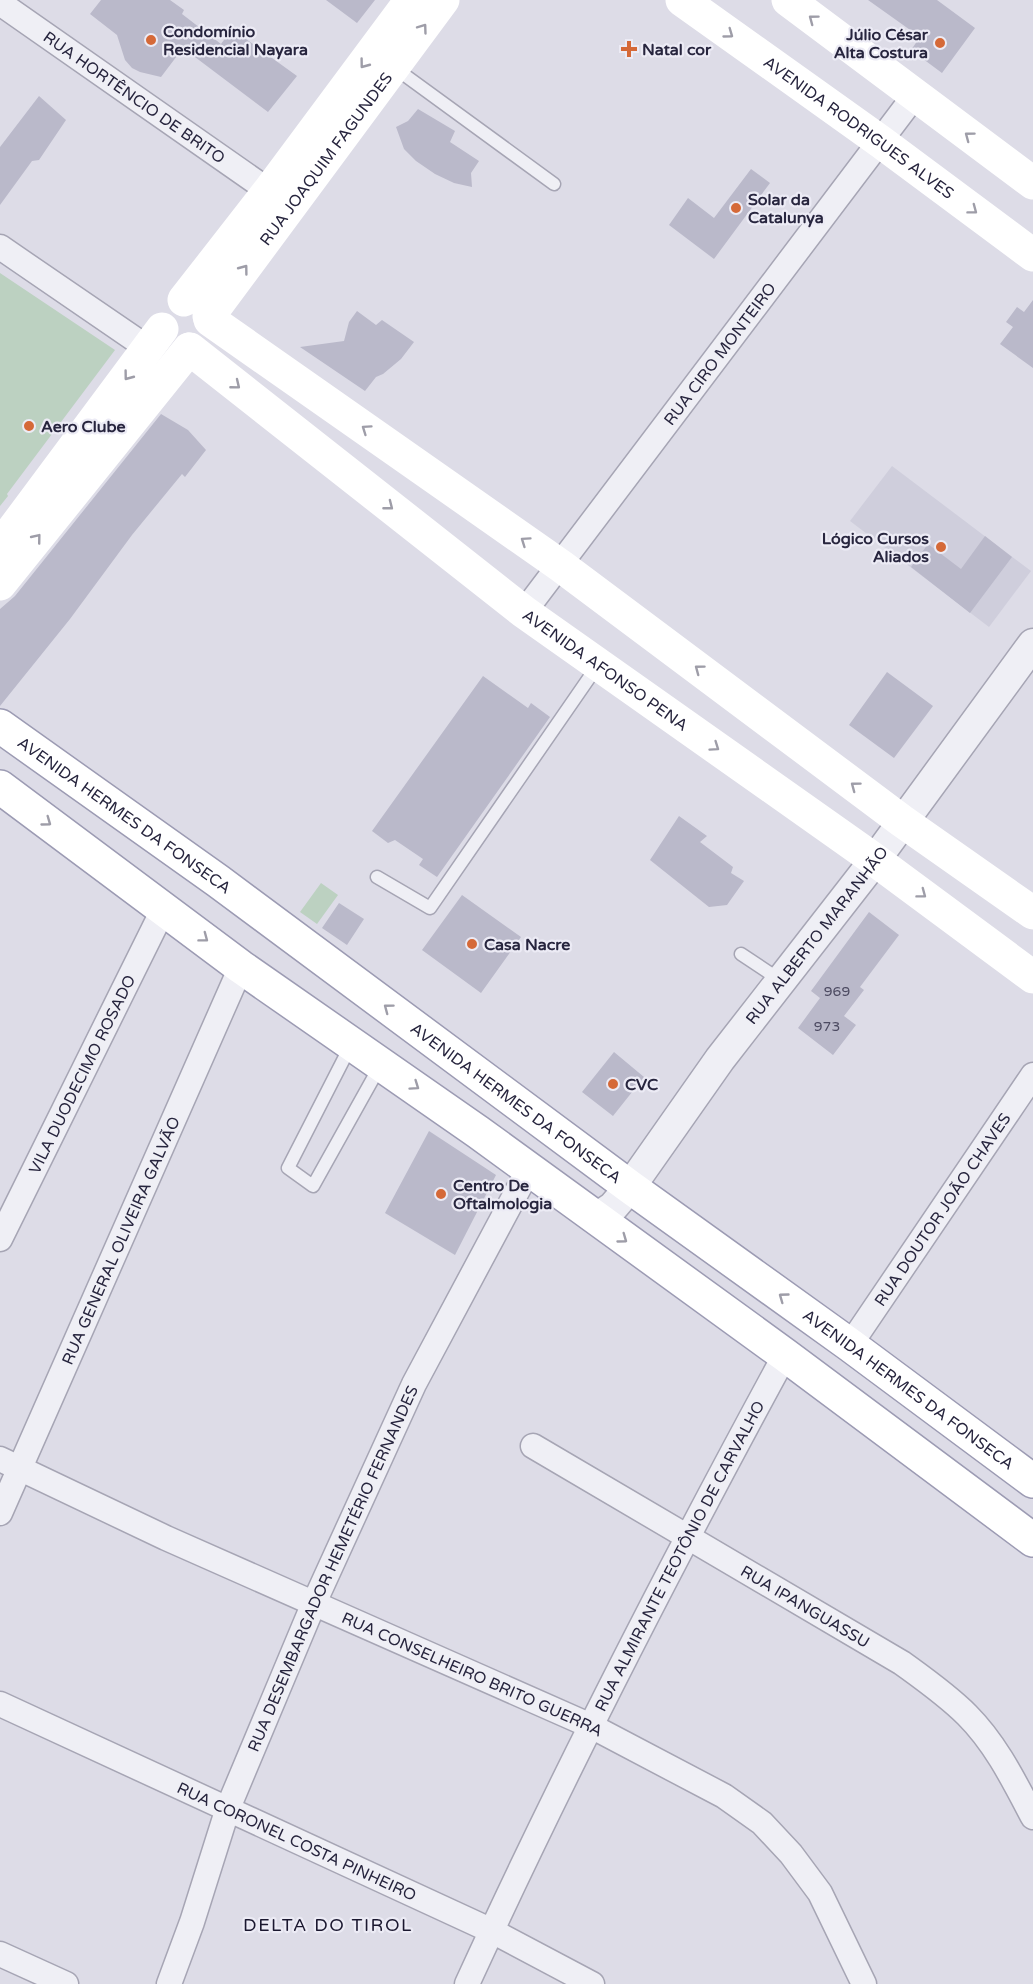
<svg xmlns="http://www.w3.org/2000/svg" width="1033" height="1984" font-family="'Varela Round',sans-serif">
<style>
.built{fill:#cfcedc}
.green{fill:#bcd1c1}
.building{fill:#bab9ca}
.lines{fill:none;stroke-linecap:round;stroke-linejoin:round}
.service-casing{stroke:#a6a5b4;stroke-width:15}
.minor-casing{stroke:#a6a5b4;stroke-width:27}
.tertiary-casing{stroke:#a6a5b4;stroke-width:33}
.primary-casing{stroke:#9c9bb3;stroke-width:36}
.service{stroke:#efeff5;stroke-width:12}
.minor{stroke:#efeff5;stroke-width:24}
.tertiary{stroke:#efeff5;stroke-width:30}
.secondary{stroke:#fff;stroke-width:33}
.primary{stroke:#fff;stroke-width:33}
.oneway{stroke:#9e9da8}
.poi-dot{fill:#d56938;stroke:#ecebf5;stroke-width:2}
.labels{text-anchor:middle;stroke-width:4.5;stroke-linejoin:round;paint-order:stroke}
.number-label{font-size:14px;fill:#4c4a61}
.poi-label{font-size:16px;font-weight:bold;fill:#27253e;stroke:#ecebf5;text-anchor:start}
.street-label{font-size:16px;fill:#27253e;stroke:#ecebf5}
.neighbourhood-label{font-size:18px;letter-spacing:1.5px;fill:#1a172f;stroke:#ecebf5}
</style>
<rect width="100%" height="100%" fill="#dddce7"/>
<path class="built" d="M892 466 1031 571 989 627 850 521Z"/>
<path class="green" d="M0 273 115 350 7 494 8 496 0 506Z
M321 883 338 895 317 924 300 912Z"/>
<path class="building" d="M101 0H170L184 10 182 14 221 44 232 29 297 76 268 112 183 48 161 77 140 72 132 68 125 60 117 35 90 14Z
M326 0H375L357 23Z
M868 0H937L975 28 942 73 911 50 920 37Z
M39 96 66 120 39 160 32 161 0 205V147Z
M418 109 455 131 450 142 479 161 471 173 472 187 454 183 435 174 416 161 404 149 396 127 408 121Z
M751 169 770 183 714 259 669 225 688 198 714 218Z
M1033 300V368L1000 344 1013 327 1006 322 1017 307 1024 312Z
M357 311 376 325 382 320 414 342 401 359 383 374 376 377 365 391 300 347 344 341 349 322Z
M161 414 188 430 206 450 185 477 182 474 132 535 70 619 0 706V609L15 596Z
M985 536 1012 557 970 613 911 567 928 544 961 569Z
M887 672 933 706 894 758 849 725Z
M483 676 528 708 531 703 550 717 437 877 419 865 423 859 395 840 388 843 372 831Z
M679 816 707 836 700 842 733 867 731 873 744 881 727 905 709 907 650 860Z
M462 895 521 937 481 993 422 950Z
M339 903 364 919 347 945 322 928Z
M869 912 899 935 860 987 864 990 844 1016 856 1025 833 1055 798 1028 820 998 811 991Z
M614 1052 644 1077 613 1116 582 1092Z
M429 1131 496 1175 455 1255 385 1213Z"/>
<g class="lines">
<g class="service-casing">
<path id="service" d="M395 68 554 184
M377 877 430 908 598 665
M741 954 780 980
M351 1045 288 1168 313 1186 380 1066"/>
</g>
<g class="minor-casing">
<g id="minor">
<path id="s1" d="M0 3 269 191"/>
<path d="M0 247 149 349"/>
<path id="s2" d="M524 612 915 95"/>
<path id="s3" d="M0 1239 164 908"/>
<path id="s4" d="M850 1345 1033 1075"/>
<path id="s5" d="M533 1446 902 1663C924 1679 947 1695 967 1715 996 1744 1014 1781 1033 1817"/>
<path id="s6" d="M0 1459 166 1538 591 1726 724 1796 762 1823 791 1854 820 1893 864 1984"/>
<path id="s7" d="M0 1513 241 967"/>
<path id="s8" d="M0 1704 492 1931 592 1984"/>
<path d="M0 1954 66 1984"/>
<path id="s9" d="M169 1984 192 1922 228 1808 314 1603 414 1384 529 1169"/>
<path id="s10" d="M467 1984C565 1770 673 1561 785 1355"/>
</g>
</g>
<g class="tertiary-casing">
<g id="tertiary">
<path id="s11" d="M592 1216 604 1213 613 1207 630 1187 720 1059 875 860 1033 644"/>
</g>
</g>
<g class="primary-casing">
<g id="primary">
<path id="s15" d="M0 726 218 881 630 1187 850 1345 1033 1481"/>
<path d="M0 787 241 967 478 1132 785 1355 1033 1540"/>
</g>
</g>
<use href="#service" class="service"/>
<use href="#minor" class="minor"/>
<use href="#tertiary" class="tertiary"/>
<g class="secondary">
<path id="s12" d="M682 0 881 142 1033 255"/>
<path d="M788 0 1033 183"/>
<path d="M184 300 269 191 411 0"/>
<path id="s13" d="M209 316 443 0"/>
<path d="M210 320 561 566 902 821 1033 913"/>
<path id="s14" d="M190 349 524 612 875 860 1033 977"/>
<path d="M0 547 162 329"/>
<path d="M0 584 189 349"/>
</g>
<use href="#primary" class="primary"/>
</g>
<defs><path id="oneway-chevron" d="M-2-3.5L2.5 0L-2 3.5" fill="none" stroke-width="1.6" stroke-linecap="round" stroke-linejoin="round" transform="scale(1.5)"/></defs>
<g class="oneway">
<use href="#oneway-chevron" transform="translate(813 19) rotate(-143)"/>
<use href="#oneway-chevron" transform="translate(423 28) rotate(-54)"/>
<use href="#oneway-chevron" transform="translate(729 34) rotate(36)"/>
<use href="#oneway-chevron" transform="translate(364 64) rotate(127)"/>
<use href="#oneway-chevron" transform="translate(969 136) rotate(-143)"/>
<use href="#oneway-chevron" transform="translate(973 210) rotate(37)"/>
<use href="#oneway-chevron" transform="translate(244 269) rotate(-53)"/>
<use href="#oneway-chevron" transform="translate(128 376) rotate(127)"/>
<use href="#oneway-chevron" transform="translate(236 385) rotate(39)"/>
<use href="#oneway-chevron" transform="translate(366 429) rotate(-145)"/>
<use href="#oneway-chevron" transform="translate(389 506) rotate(38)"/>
<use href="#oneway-chevron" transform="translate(37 538) rotate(-51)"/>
<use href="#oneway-chevron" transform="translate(525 541) rotate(-145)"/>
<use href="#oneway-chevron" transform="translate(699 669) rotate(-143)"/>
<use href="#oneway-chevron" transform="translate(715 747) rotate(35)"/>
<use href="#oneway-chevron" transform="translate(855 786) rotate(-143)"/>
<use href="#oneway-chevron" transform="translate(47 822) rotate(36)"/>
<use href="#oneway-chevron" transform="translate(922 894) rotate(37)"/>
<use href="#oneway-chevron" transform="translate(204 938) rotate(37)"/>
<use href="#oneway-chevron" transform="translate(388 1008) rotate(-143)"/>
<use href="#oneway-chevron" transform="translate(415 1086) rotate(35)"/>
<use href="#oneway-chevron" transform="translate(623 1239) rotate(36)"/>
<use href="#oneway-chevron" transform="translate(783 1297) rotate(-144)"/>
</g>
<g class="poi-dot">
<circle cx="151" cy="40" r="6"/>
<circle cx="940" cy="43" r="6"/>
<path d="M626 40h6v6h6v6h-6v6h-6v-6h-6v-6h6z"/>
<circle cx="736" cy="208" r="6"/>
<circle cx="29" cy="426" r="6"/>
<circle cx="941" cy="547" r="6"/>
<circle cx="472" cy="944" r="6"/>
<circle cx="613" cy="1084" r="6"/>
<circle cx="441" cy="1194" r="6"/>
</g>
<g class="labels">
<g class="number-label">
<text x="837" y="996">969</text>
<text x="827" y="1031">973</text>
</g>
<g class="poi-label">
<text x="163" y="37">Condomínio<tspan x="163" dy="18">Residencial Nayara</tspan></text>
<text x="928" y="40" text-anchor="end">Júlio César<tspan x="928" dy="18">Alta Costura</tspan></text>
<text x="642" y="55">Natal cor</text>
<text x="748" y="205">Solar da<tspan x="748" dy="18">Catalunya</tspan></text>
<text x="41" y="432">Aero Clube</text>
<text x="929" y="544" text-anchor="end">Lógico Cursos<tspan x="929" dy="18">Aliados</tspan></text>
<text x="484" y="950">Casa Nacre</text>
<text x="625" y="1090">CVC</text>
<text x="453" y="1191">Centro De<tspan x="453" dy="18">Oftalmologia</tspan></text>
</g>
<g class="street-label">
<text dy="6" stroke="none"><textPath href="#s1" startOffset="164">RUA HORTÊNCIO DE BRITO</textPath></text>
<text dy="6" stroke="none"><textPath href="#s12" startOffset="218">AVENIDA RODRIGUES ALVES</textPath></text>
<text dy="6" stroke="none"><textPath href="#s13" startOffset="196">RUA JOAQUIM FAGUNDES</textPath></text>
<text dy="6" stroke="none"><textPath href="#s2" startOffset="324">RUA CIRO MONTEIRO</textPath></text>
<text dy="6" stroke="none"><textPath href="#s14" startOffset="525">AVENIDA AFONSO PENA</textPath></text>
<text dy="6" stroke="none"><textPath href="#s15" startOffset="153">AVENIDA HERMES DA FONSECA</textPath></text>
<text dy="6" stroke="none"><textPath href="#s11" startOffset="363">RUA ALBERTO MARANHÃO</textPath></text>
<text dy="6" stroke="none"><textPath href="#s3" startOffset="184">VILA DUODECIMO ROSADO</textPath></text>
<text dy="6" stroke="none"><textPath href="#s15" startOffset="639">AVENIDA HERMES DA FONSECA</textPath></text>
<text dy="6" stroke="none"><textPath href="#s4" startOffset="164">RUA DOUTOR JOÃO CHAVES</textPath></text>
<text dy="6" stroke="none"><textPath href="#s7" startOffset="298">RUA GENERAL OLIVEIRA GALVÃO</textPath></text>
<text dy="6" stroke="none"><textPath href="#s15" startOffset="1125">AVENIDA HERMES DA FONSECA</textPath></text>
<text dy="6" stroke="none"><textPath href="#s10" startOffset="478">RUA ALMIRANTE TEOTÔNIO DE CARVALHO</textPath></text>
<text dy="6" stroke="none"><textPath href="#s9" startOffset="447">RUA DESEMBARGADOR HEMETÉRIO FERNANDES</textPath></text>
<text dy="6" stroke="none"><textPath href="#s5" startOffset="316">RUA IPANGUASSU</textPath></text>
<text dy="6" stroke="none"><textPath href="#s6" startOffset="519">RUA CONSELHEIRO BRITO GUERRA</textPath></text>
<text dy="6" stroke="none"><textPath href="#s8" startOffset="327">RUA CORONEL COSTA PINHEIRO</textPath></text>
</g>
<g class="neighbourhood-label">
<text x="328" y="1931">DELTA DO TIROL</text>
</g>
</g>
</svg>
